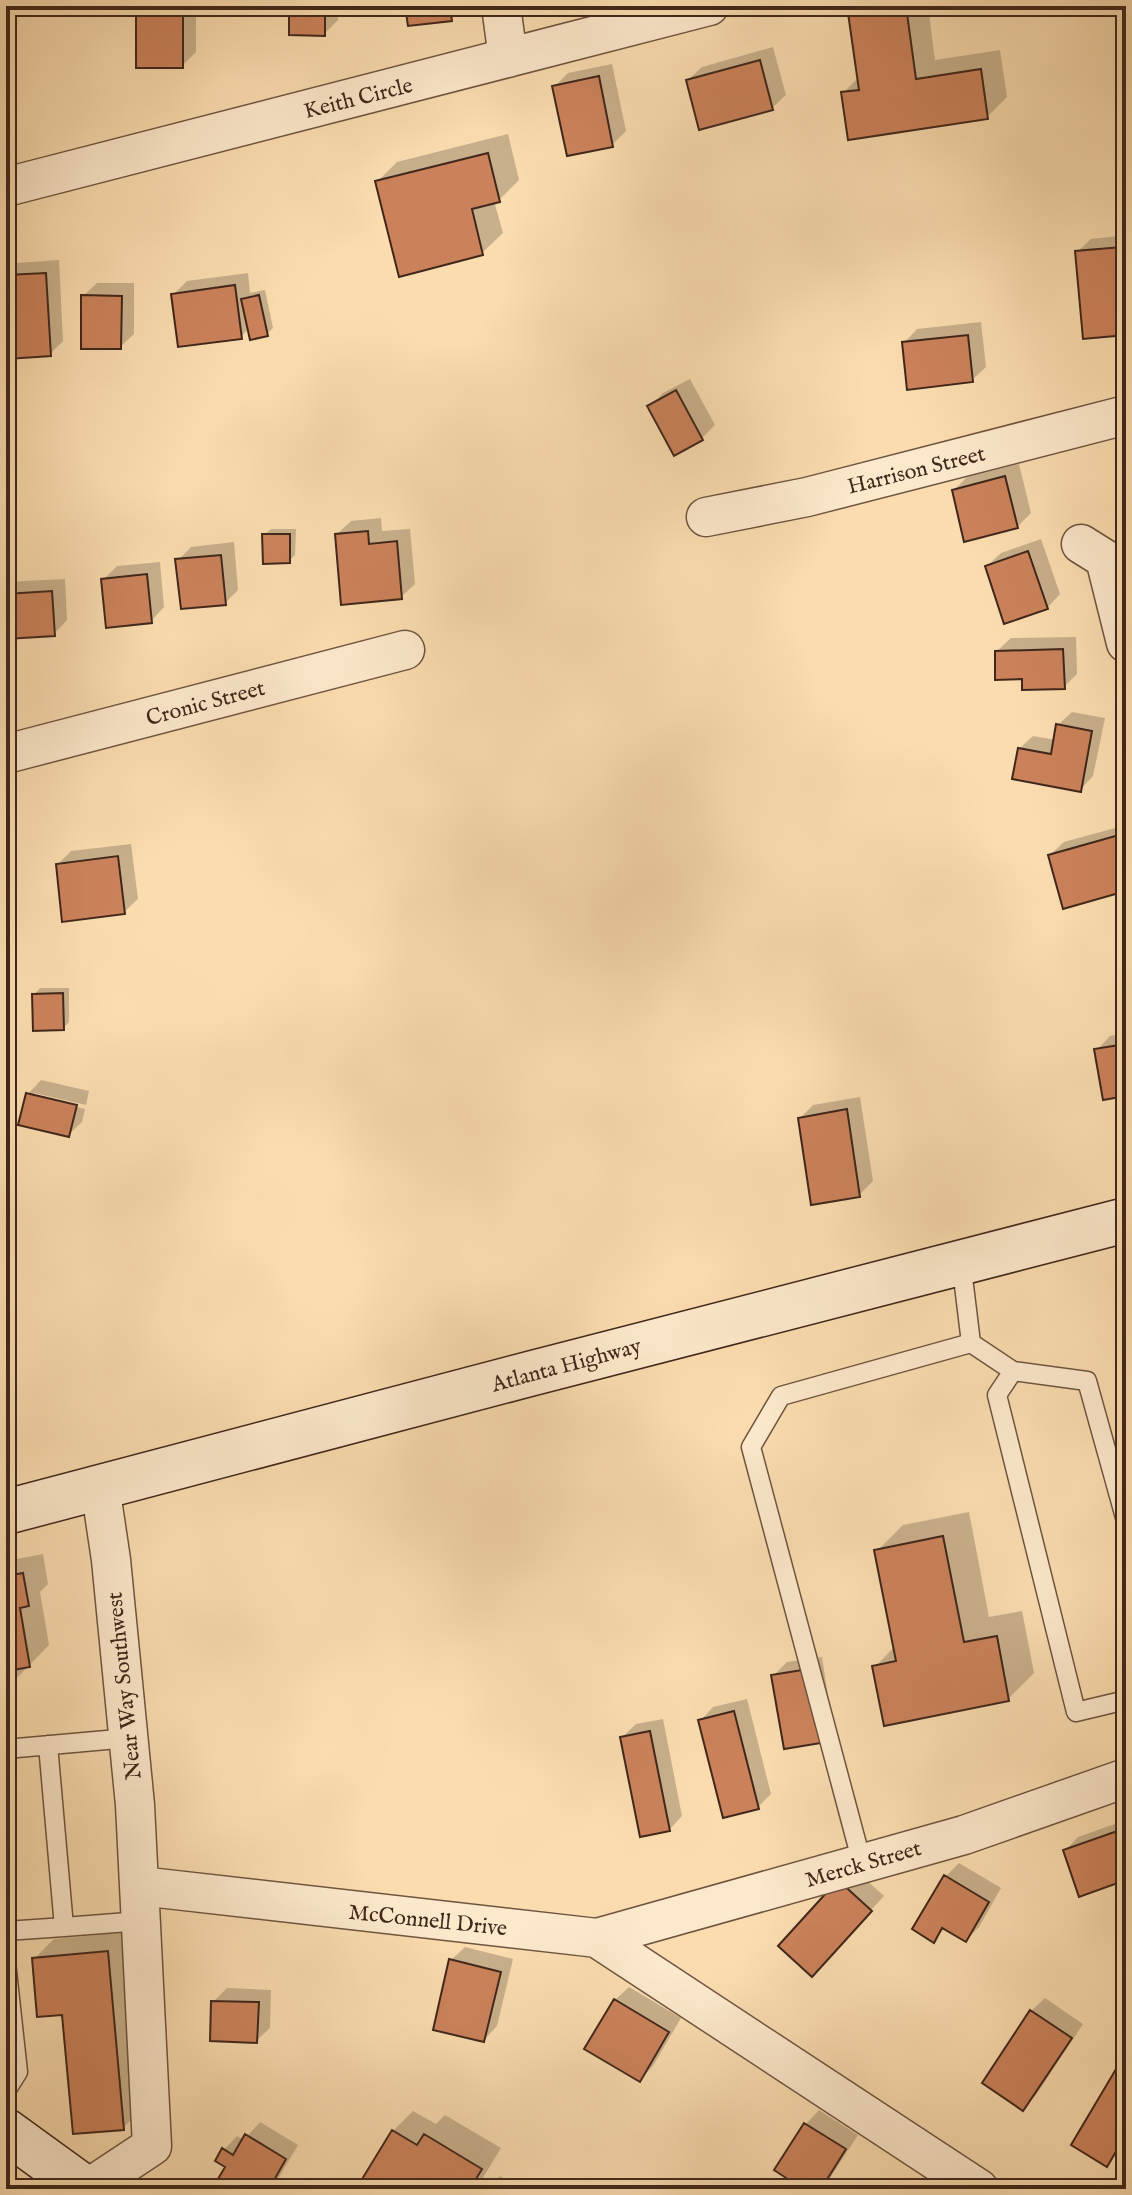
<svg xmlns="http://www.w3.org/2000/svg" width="1132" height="2195" font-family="'IM FELL English',serif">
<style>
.shadow{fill:#0003}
.building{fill:#cb825b;stroke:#40271b;stroke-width:2}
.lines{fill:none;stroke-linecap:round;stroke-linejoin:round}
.lane-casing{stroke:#6e5440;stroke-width:21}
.street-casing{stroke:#6e5440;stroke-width:41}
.secondary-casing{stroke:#40271b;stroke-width:47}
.lane{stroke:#fce8cb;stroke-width:18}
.street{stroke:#fce8cb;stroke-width:38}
.secondary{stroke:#fce8cb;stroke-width:44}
.labels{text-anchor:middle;stroke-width:6;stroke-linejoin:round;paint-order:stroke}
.street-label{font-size:22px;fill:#40271b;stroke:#fce8cb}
</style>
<rect width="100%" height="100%" fill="#fadcaf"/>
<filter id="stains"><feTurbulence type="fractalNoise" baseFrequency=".0025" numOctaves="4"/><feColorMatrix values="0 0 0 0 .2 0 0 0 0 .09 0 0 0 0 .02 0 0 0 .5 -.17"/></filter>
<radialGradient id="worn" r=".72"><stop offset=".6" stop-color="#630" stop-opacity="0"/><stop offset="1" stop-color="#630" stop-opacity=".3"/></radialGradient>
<path class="shadow" d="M138 6H196V52L182 66Z
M291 6H338V20L324 34Z
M371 6H388L372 10Z
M407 6H464L451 19Z
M849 6H928L935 60 1000 50 1007 97 987 117 843 93 859 77Z
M773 47 786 95 772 108 688 80 702 67Z
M612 64 626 131 612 145 554 87 568 73Z
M508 134 519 180 499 200 494 201 503 233 482 253 377 182 397 162Z
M1126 235V333L1077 252 1091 239Z
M59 260 63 341 50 354 9 357 6 274 17 263Z
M248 273 250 293 265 290 273 328 267 334 249 328 241 337 173 295 187 281Z
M97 283H134V334L120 347 83 296Z
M981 322 986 367 972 380 904 343 917 329Z
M690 379 715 425 702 438 650 407 663 393Z
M1019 464 1031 513 1017 527 954 490 967 477Z
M381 518 382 531 410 529 415 584 401 597 337 534 351 521Z
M271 529H296L295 555 289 561 264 535Z
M1041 539 1060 594 1047 608 987 566 1001 553Z
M234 542 238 590 225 603 178 560 191 547Z
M160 562 164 607 151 621 103 580 117 566Z
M65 579 67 620 54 634 6 637V582Z
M1076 637 1077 674 1064 687 1024 677 997 651 1011 638Z
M1072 712 1105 718 1093 776 1080 790 1019 749 1033 736 1056 740 1058 725Z
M1126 825V889L1050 855 1064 842Z
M131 844 138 899 124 912 58 864 71 851Z
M40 988H69V1022L63 1028 34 995Z
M1126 1033V1094L1097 1050 1110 1036Z
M41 1080 89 1091 86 1105 34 1093V1097L85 1109 82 1122 68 1135 28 1094Z
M860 1097 873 1181 859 1195 800 1118 813 1105Z
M969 1512 989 1617 1022 1611 1034 1673 1008 1699 875 1667 895 1646 877 1551 903 1525Z
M43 1554 48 1584 40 1592 49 1645 15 1680 6 1682V1561Z
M822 1657 833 1728 773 1676 787 1662Z
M747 1699 771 1794 758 1807 700 1721 713 1707Z
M663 1719 682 1816 669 1830 622 1737 636 1724Z
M1126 1820V1878L1065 1851 1078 1837Z
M959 1863 1001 1888 979 1927 966 1940 945 1928 933 1940 946 1876Z
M853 1868 884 1896 812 1974Z
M127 1932 143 2108 123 2128 64 2013 34 1959 54 1939Z
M465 1947 513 1959 497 2026 484 2040 451 1960Z
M629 1987 681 2018 653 2066 640 2080 615 2000Z
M227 1988 271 1990 270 2028 256 2041 213 2002Z
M1045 1998 1083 2024 1036 2095 1023 2108 1031 2011Z
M1126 2062V2141L1120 2151 1107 2164 1118 2071Z
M819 2110 858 2135 828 2181 821 2189H806L777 2170 806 2124Z
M413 2111 436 2124 445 2115 501 2148 476 2189H360L393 2131Z
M260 2122 298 2145 272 2189H215L228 2166 224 2150 237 2136 244 2140Z
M500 2176 522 2189H487Z
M925 2183 935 2189H918Z"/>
<path class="building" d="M136 6H183V68H136Z
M289 6H325V36L289 35Z
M405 6H450L452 21 408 26Z
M847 6H906L916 79 981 69 988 119 848 140 841 92 859 90Z
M760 60 773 110 699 130 686 80Z
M599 76 613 147 567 156 552 86Z
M488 153 500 202 472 209 483 255 399 277 375 181Z
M1122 247 1126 298V335L1083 339 1075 251Z
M46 273 51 356 7 359 6 275Z
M235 285 242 339 178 347 171 294Z
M81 295 122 296 121 349H81Z
M259 295 268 336 250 340 241 299Z
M968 335 973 382 907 390 902 342Z
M676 390 703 440 674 456 647 406Z
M1005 476 1018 528 964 542 952 490Z
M368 531 369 544 397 541 402 599 341 605 335 534Z
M262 534H290V563L263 564Z
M1028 551 1048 609 1004 624 985 566Z
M221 555 226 605 181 609 175 559Z
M147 574 152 623 106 628 101 579Z
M52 591 55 636 6 639V594Z
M1063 649 1065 689 1022 690V679L995 680V651Z
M1056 724 1092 731 1081 792 1012 779 1018 748 1051 754Z
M1119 835 1126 861V891L1063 909 1048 855Z
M118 856 125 914 62 922 56 864Z
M63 993 64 1030 33 1031 32 994Z
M1126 1044V1096L1103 1100 1094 1049Z
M26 1093 77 1105 69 1137 18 1125Z
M847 1109 860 1197 811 1205 798 1118Z
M943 1536 964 1642 997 1636 1009 1701 884 1726 872 1666 896 1661 874 1550Z
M23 1573 29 1606 20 1608 30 1667 13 1670 16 1682 6 1684V1576Z
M809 1669 821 1743 784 1749 771 1675Z
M734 1711 759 1809 723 1818 698 1720Z
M650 1731 670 1831 640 1837 620 1737Z
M1126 1828V1880L1079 1897 1063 1850Z
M944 1875 989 1902 966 1942 942 1928 934 1943 912 1929Z
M838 1880 872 1911 812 1977 778 1946Z
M108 1951 124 2130 73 2134 62 2015 37 2017 32 1958Z
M449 1959 501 1972 484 2042 433 2030Z
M614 1999 669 2032 640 2082 584 2049Z
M211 2001 259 2002 257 2043 210 2041Z
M1030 2010 1072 2038 1023 2111 982 2083Z
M1116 2069 1126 2075V2134L1107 2167 1071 2145Z
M804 2123 846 2149 821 2189H803L774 2170Z
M392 2130 417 2145 424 2134 482 2169 470 2189H356Z
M245 2134 286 2159 269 2189H212L225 2167 215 2161 222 2148 233 2155Z"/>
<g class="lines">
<g class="lane-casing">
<path id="lane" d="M971 1343 1013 1371 1087 1381 1126 1521
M1013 1371 997 1395 1076 1712 1126 1700
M6 1749 129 1738
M862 1863 751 1447 781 1396 971 1343 961 1261
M64 1927 141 1921
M6 1931 64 1927 48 1745
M6 1962 18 2072 6 2091"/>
</g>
<g class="street-casing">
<path id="street" d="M501 6 508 58
M6 187 709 6
M706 517 807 497 1126 415
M1081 544 1105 559 1126 643
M6 754 405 650
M140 1886 597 1938 979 2189
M597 1938 964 1835 1126 1778
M87 2189 152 2146 135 1805 111 1560 100 1486"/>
</g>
<g class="secondary-casing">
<path id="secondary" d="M6 1512 533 1373 1126 1220
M6 2131 86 2189"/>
</g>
<use href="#lane" class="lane"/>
<use href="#street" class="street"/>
<use href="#secondary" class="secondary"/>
</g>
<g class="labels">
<g class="street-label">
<text transform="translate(358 97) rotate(-14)" y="8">Keith Circle</text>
<text transform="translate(916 469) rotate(-14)" y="8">Harrison Street</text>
<text transform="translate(205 702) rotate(-15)" y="8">Cronic Street</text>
<text transform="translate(566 1364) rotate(-15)" y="8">Atlanta Highway</text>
<text transform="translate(123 1686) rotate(-96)" y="8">Near Way Southwest</text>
<text transform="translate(863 1863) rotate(-16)" y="8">Merck Street</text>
<text transform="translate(428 1919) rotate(6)" y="8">McConnell Drive</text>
</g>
</g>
<rect width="1132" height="2195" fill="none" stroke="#fadcaf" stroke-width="32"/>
<rect x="8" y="8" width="1116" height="2179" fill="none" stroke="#40271b" stroke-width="4"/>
<rect x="16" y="16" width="1100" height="2163" fill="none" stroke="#40271b" stroke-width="2"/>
<rect width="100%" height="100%" filter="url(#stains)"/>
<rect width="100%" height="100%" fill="url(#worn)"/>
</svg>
